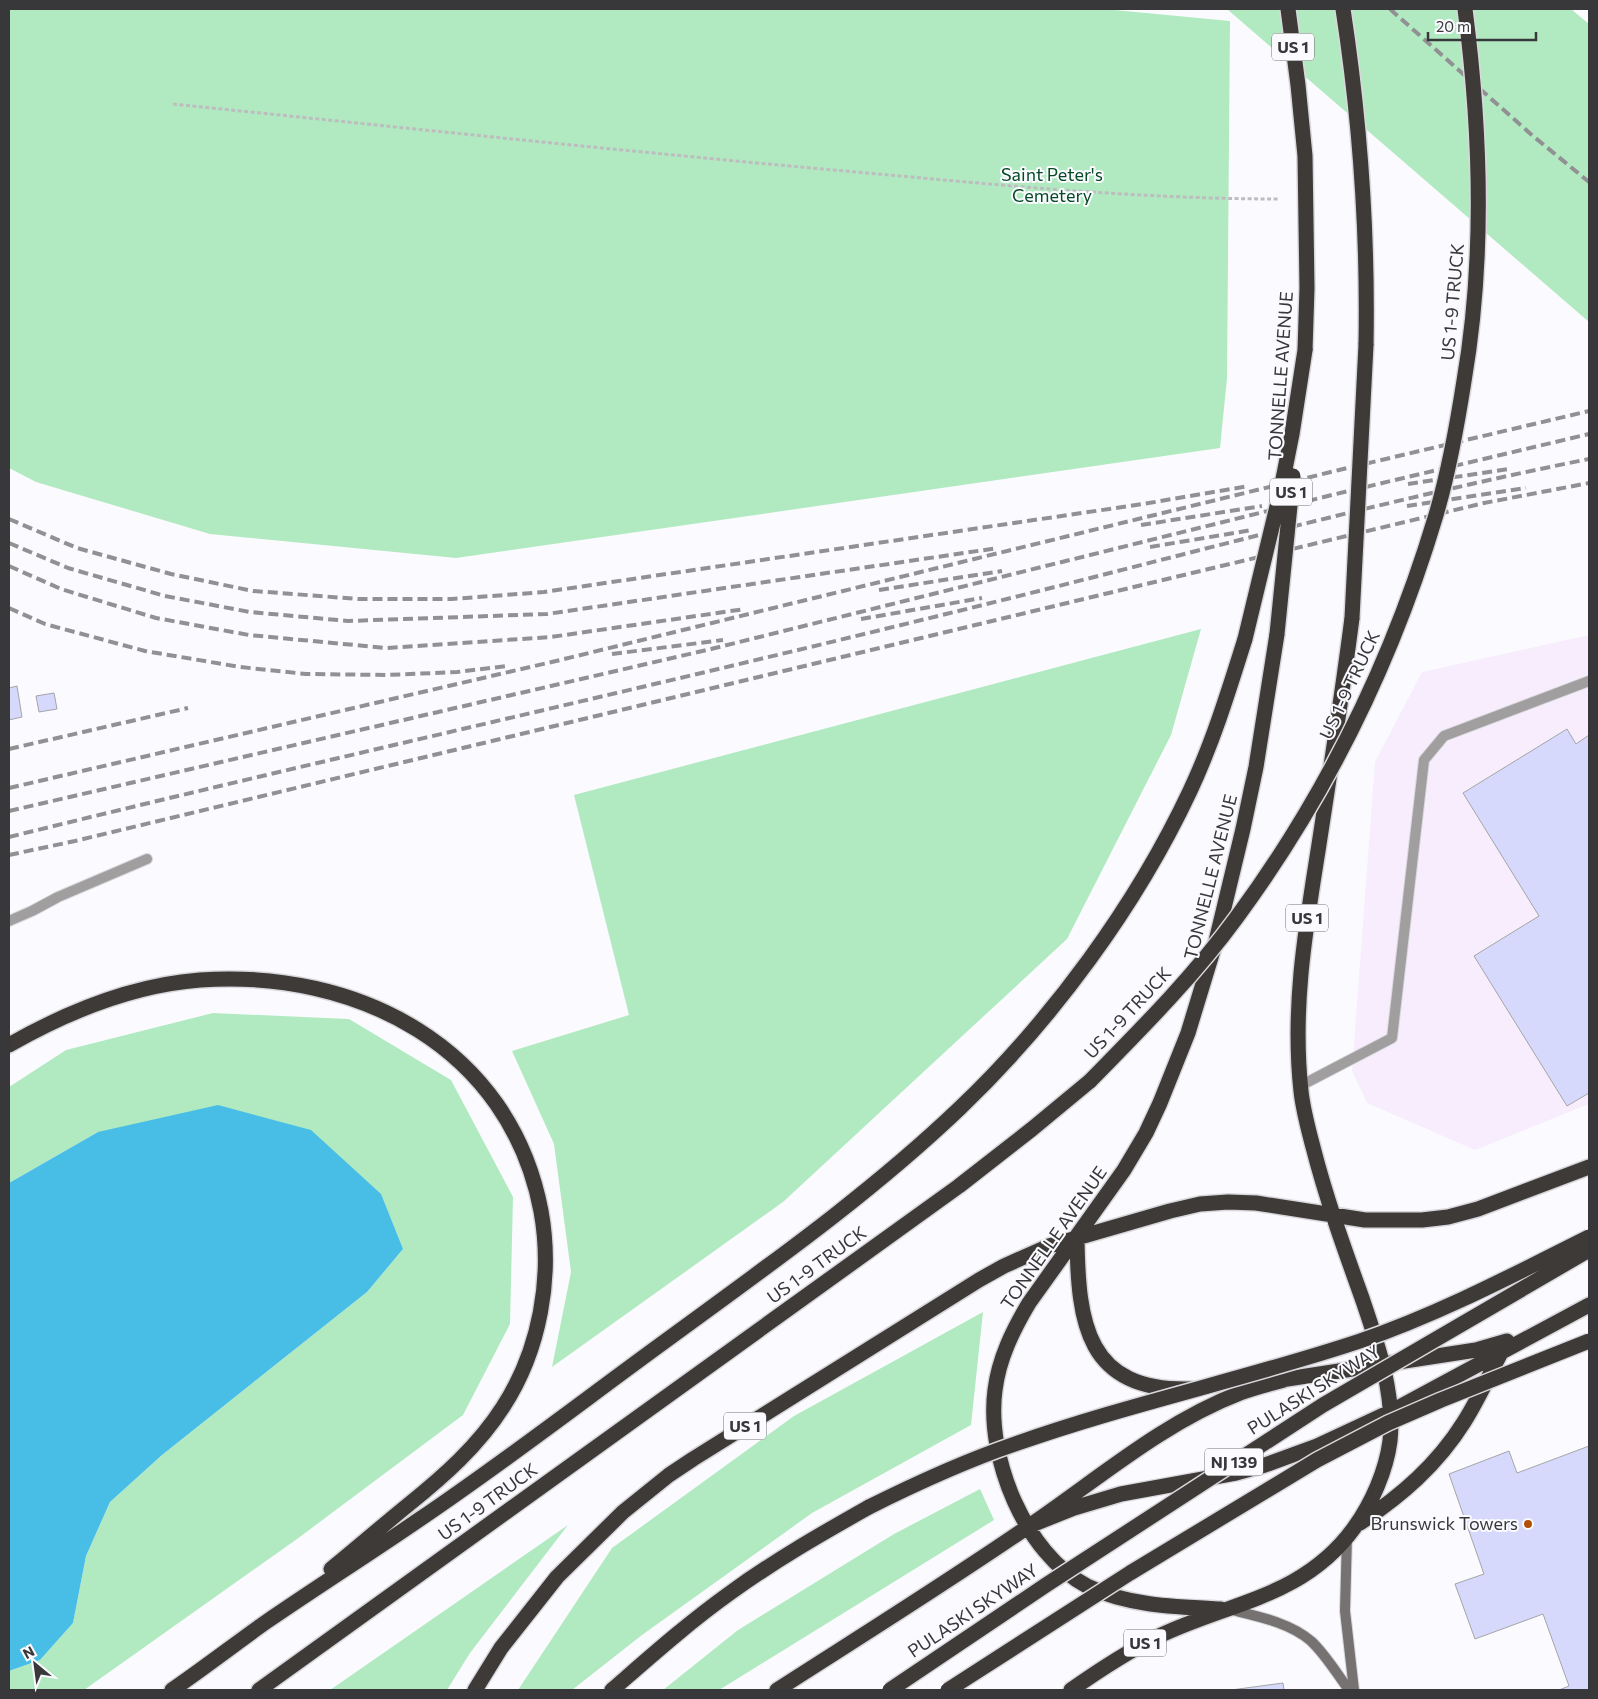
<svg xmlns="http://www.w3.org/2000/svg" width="1598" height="1699" font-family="Commissioner,sans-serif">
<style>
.industrial{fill:#f7edfd}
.green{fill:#b1eac1}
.water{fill:#48bee7}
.building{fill:#d6d9fb;stroke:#a4a5a8}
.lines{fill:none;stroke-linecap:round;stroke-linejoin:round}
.lane-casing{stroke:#d8d8dc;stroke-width:12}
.street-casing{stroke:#d8d8dc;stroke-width:12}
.secondary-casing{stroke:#d8d8dc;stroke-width:12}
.highway-casing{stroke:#d8d8dc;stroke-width:18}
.path{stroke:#bdbdc0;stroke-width:3;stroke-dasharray:4 2.5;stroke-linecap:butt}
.lane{stroke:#a09e9e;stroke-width:10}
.street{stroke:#a09e9e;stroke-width:10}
.secondary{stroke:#757271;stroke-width:10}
.highway{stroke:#3d3a38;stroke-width:15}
.rail{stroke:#919194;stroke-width:4;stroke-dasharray:10 5;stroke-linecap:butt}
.highway-bridge-casing{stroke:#d8d8dc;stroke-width:18;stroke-linecap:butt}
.highway-bridge{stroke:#3d3a38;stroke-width:15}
.poi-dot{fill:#b15108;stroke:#fbfbff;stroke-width:2}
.labels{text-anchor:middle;stroke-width:4;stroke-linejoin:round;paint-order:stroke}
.shield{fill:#fbfbff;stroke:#727275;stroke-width:1}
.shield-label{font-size:16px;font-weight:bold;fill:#38383a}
.park-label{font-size:18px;fill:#064a25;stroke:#fbfbff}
.street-label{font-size:18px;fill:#38383a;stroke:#fbfbff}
.poi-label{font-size:18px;fill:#38383a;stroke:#fbfbff;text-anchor:end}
</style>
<rect width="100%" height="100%" fill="#fbfbff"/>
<path class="industrial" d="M1589 635V1104L1475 1150 1367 1103 1352 1071 1375 762 1422 672Z"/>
<path class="green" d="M9 9H1104L1230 21 1227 378 1220 448 456 558 210 534 36 482 9 468Z
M1227 9H1571L1589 24V322Z
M1201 629 1171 735 1067 939 783 1202 552 1367 571 1272 554 1144 512 1051 629 1015 574 795Z
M213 1013 349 1019 451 1080 513 1197 510 1324 463 1415 297 1539 84 1690H9V1671L40 1660 73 1623 86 1556 110 1502 162 1455 367 1292 403 1249 98 1132 9 1183V1087L66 1050Z
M983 1312 971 1425 812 1513 642 1635 572 1690H518L612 1548 794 1416Z
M980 1489 994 1520 719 1690H663L738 1630 894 1534Z
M568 1525 470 1653 447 1690H330Z"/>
<path class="water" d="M218 1105 311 1130 381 1194 403 1249 367 1292 162 1455 110 1502 86 1556 73 1623 40 1660 9 1671V1183L98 1132Z"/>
<path class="building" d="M17 686 22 717 9 720V688Z
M54 693 57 709 39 712 36 696Z
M1567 729 1576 744 1589 735V1093L1567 1106 1474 956 1539 916 1463 793Z
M1589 1446V1690H1559L1569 1686 1543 1614 1475 1639 1455 1584 1484 1574 1449 1474 1509 1451 1517 1473Z
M1283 1683 1284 1690H1231Z"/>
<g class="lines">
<g class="lane-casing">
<path id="lane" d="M1300 1086 1392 1038 1424 760 1444 736 1589 681"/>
</g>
<g class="street-casing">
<path id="street" d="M9 921 32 911 58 897 147 859"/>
</g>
<g class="secondary-casing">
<path id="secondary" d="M1347 1536 1345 1611 1354 1690
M1228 1609C1256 1616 1289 1622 1311 1641 1326 1655 1337 1674 1349 1690"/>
</g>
<g class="highway-casing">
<path id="highway" d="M1288 9 1298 85 1305 156 1307 288 1305 350
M1343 9C1360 120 1368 233 1366 345
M9 1045C67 1012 133 985 200 980 357 969 510 1047 541 1211 553 1277 540 1350 503 1407 478 1446 444 1476 408 1505 382 1526 357 1548 331 1569
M1077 1237C1078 1323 1086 1392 1191 1389
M1274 1381 1476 1350 1507 1341
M1360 1523C1401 1496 1437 1465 1464 1422 1478 1400 1489 1375 1502 1351
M1029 1526 1074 1508 1121 1494 1236 1473 1265 1465 1317 1446 1390 1412 1589 1305
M1221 1609C1175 1607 1129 1606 1087 1586 1025 1554 986 1457 995 1390 999 1358 1013 1330 1029 1303L1124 1170 1146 1133 1160 1103 1188 1033 1216 941 1243 829 1256 767 1277 634
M172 1690C204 1668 235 1644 266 1622 317 1587 369 1554 420 1519 503 1463 583 1401 664 1342 765 1268 869 1195 960 1108 1052 1020 1136 906 1190 791 1213 742 1229 690 1245 639
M259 1690 959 1186 1032 1129 1090 1081
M475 1690 501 1648 557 1577 623 1512 669 1475 693 1459 979 1280 1004 1266 1049 1246 1170 1211 1200 1204 1228 1202 1256 1203 1365 1220H1422L1448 1217 1478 1209 1589 1167
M612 1690C650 1657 688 1623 730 1593 774 1561 821 1534 869 1507
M777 1690C861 1636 946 1583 1029 1526 1097 1480 1162 1423 1240 1393 1254 1388 1269 1384 1284 1380
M1071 1690C1098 1671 1127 1652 1157 1637 1229 1602 1303 1598 1354 1528 1372 1503 1386 1471 1390 1441 1395 1393 1377 1342 1362 1298 1344 1248 1326 1198 1313 1147 1308 1128 1303 1110 1301 1091 1292 1009 1305 932 1318 851 1330 773 1342 696 1352 618"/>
</g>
<path class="path" d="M173 104C397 127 621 151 845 171 990 184 1134 199 1279 199"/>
<use href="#lane" class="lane"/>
<use href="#street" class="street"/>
<use href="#secondary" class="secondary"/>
<use href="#highway" class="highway"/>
<path class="rail" d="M1390 9 1533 136 1589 182
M1408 484 1509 469
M1407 506 1526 488
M9 519 77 548 171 574 253 591 359 599H452L544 592 1143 504 1249 486
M1141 525 1262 506
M9 543 68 568 165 596 250 612 348 621 547 614 998 548
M1150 547 1252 530
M9 566 61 589 156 618 249 635 386 648 551 637 745 609
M879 590 1002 571
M9 608 45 624 145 651 240 667 306 674 386 675 457 672 507 666
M861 619 982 598
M612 654 723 640
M9 749 188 708
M9 788 556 661 1339 470 1589 411
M9 811 711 649 1336 494 1589 434
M9 837C321 760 634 691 946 614 1160 562 1373 502 1589 459
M9 855 75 841 1484 503 1589 483"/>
<g class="highway-bridge-casing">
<path id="highway-bridge" d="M1352 618 1366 345
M1277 634 1293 476
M1245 639 1280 494 1292 434 1305 350
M1090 1081C1142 1028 1194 976 1237 917 1326 796 1393 659 1436 515 1449 471 1457 426 1464 381 1485 259 1481 132 1465 9
M869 1507C917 1483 965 1461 1015 1444 1128 1404 1246 1379 1360 1341 1439 1314 1515 1274 1589 1237
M890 1690 1046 1585 1323 1405 1589 1250
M948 1690 1130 1573 1317 1460 1388 1423 1441 1400 1589 1341"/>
</g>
<use href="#highway-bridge" class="highway-bridge"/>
</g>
<circle class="poi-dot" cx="1528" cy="1524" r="5"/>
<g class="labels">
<g class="shield">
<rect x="1272" y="33.5" width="42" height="27" rx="4"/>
<rect x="1270" y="478.5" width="42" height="27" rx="4"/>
<rect x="1286" y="904.5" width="42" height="27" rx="4"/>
<rect x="724" y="1412.5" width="42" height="27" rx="4"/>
<rect x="1205" y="1448.5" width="58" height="27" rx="4"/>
<rect x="1124" y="1629.5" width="42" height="27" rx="4"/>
</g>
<g class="shield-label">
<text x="1293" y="53">US 1</text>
<text x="1291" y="498">US 1</text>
<text x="1307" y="924">US 1</text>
<text x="745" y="1432">US 1</text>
<text x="1234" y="1468">NJ 139</text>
<text x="1145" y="1649">US 1</text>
</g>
<g class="park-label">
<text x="1052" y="181">Saint Peter's<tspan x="1052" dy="21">Cemetery</tspan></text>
</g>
<g class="street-label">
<text transform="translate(1453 302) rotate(-85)" y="6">US 1-9 TRUCK</text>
<text transform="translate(1281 376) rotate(-86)" y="6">TONNELLE AVENUE</text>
<text transform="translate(1350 685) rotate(-65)" y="6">US 1-9 TRUCK</text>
<text transform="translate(1211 877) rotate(-76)" y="6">TONNELLE AVENUE</text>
<text transform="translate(1128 1013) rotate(-47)" y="6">US 1-9 TRUCK</text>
<text transform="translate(1054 1238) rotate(-55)" y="6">TONNELLE AVENUE</text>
<text transform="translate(817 1265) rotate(-36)" y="6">US 1-9 TRUCK</text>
<text transform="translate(1314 1390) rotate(-32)" y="6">PULASKI SKYWAY</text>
<text transform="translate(488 1502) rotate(-36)" y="6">US 1-9 TRUCK</text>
<text transform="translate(973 1611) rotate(-34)" y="6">PULASKI SKYWAY</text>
</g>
<g class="poi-label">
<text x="1518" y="1530">Brunswick Towers</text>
</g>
</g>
<rect width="1598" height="1699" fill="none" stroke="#38383a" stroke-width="20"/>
<g transform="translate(35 1664) rotate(331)" stroke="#fbfbff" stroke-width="4" paint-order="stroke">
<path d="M0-4L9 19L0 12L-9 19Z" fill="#38383a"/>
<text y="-8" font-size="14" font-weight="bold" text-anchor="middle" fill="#38383a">N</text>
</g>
<path d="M1428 32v8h108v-8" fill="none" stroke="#38383a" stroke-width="2.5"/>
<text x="1436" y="32" font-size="15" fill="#38383a" stroke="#fbfbff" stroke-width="4" paint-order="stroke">20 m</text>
</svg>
